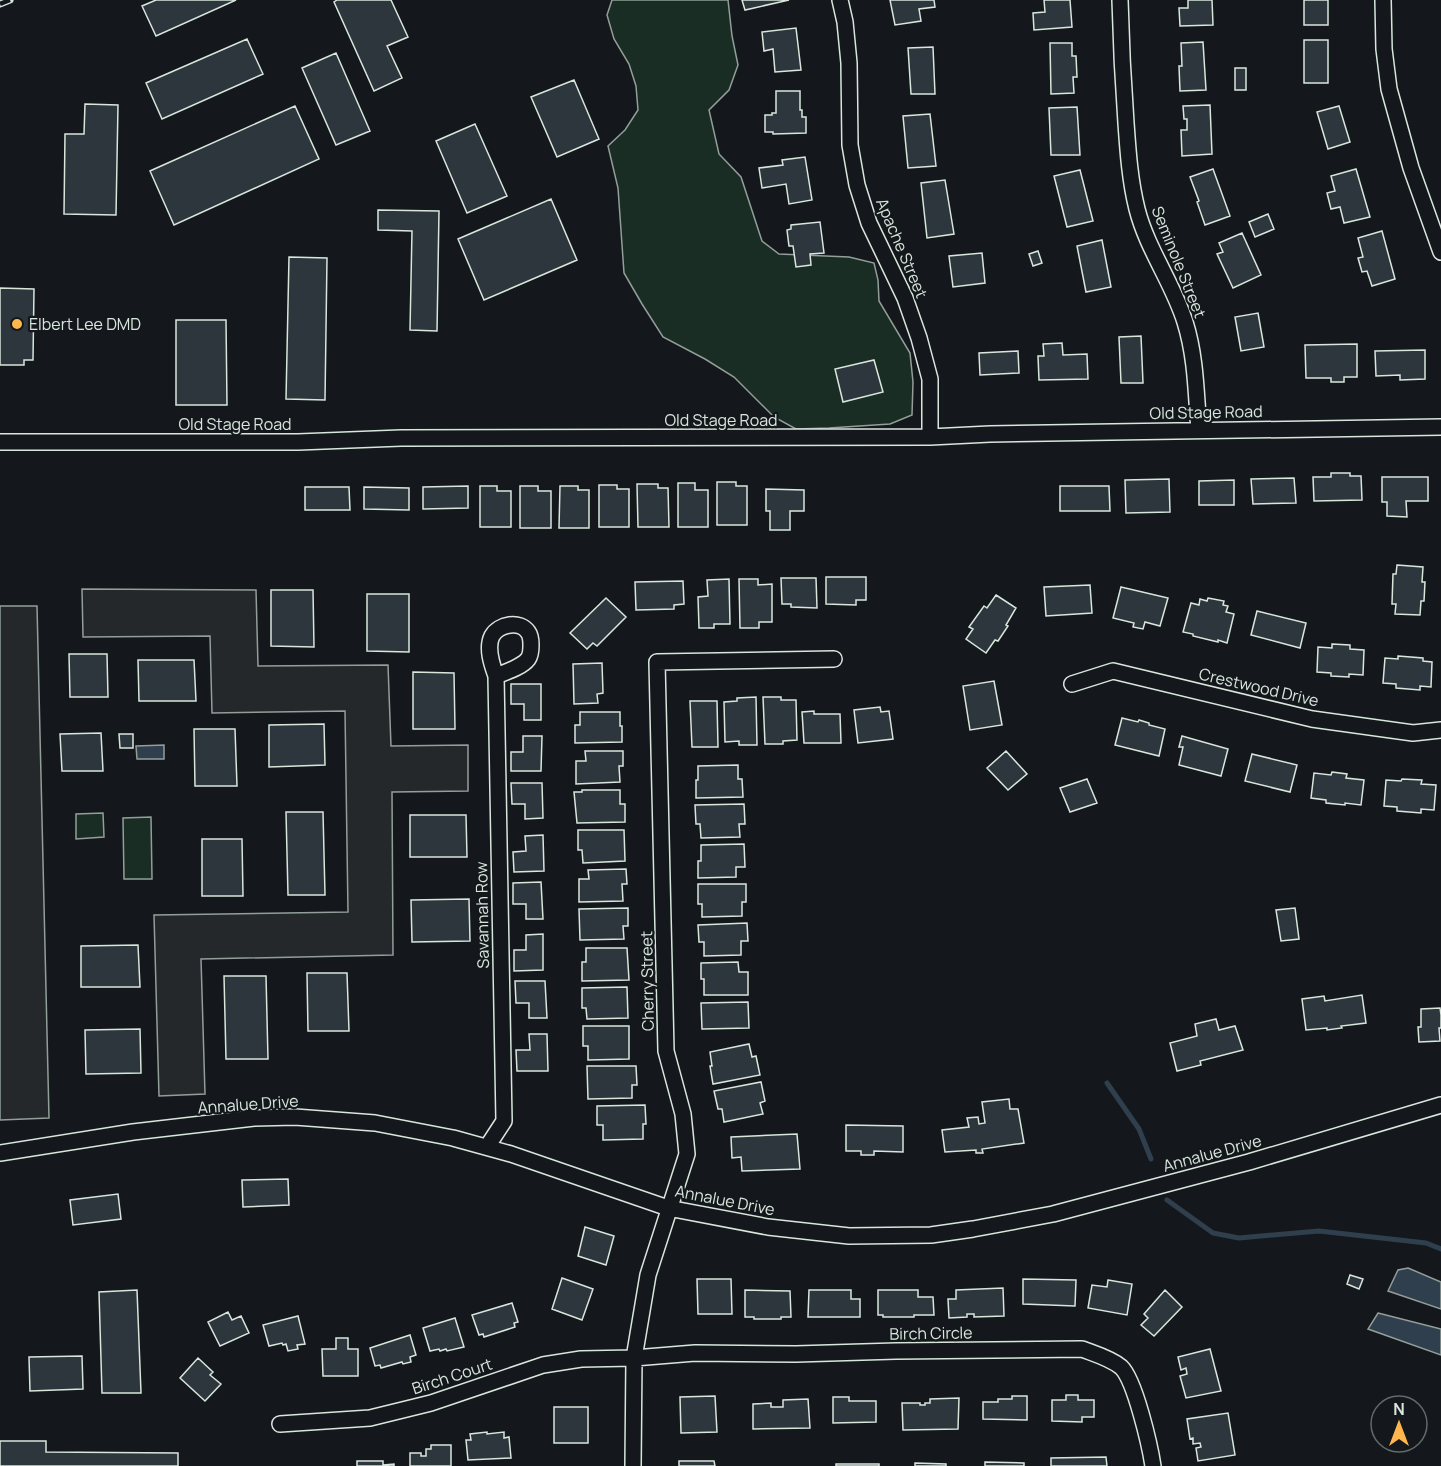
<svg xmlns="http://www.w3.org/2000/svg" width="1441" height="1466" font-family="Manrope,sans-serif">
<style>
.green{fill:#1a2d24;stroke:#939e99;stroke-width:1.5}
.parking{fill:#24282b;stroke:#939e99;stroke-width:1.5}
.water{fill:#2f3f4d;stroke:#939e99;stroke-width:1.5}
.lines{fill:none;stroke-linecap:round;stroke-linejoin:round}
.stream{stroke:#2f3f4d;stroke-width:5}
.building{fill:#2c363c;stroke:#d8e6dc;stroke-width:1.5}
.street-casing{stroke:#d8e6dc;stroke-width:18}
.street{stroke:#14181c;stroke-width:15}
.rail-casing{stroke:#d8e6dc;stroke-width:7}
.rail{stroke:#14181c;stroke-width:4.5;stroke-dasharray:14;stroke-linecap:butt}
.poi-dot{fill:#ffb74d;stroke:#14181c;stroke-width:2}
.labels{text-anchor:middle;stroke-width:4.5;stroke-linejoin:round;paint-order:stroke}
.street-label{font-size:16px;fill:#d8e6dc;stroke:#14181c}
.poi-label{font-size:16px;fill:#d8e6dc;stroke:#14181c;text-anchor:start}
</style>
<rect width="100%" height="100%" fill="#14181c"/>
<path class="green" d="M612 0H728L732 36 738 65 729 90 709 110 719 154 741 177 762 241 779 254 849 257 874 263 878 280 879 301 910 353 913 382 912 415 890 424 829 428 796 429 774 417 734 377 705 359 663 337 642 304 624 273 618 188 608 146 625 130 638 110 636 86 629 64 614 39 607 15Z
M103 813 104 837 76 839V814Z
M151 817 152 879H124L123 818Z"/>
<path class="parking" d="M82 589 256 590 258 666 388 665 391 746 468 745V791L392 792 393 955 201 959 205 1094 159 1096 154 915 348 912 345 711 212 713 210 636 83 637Z
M0 606H37L49 1118 0 1120Z"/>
<path class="water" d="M164 745V759H137L136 746Z
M1408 1268 1441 1282V1309L1388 1291 1398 1270Z
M1378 1313 1441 1329V1355L1368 1329Z"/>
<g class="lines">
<path class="stream" d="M1107 1083 1139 1129 1151 1159
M1167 1200 1213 1233 1239 1238 1319 1231 1426 1243 1441 1249"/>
</g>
<path class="building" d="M156 0H236L156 36 142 6Z
M337 0H391L408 37 387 46 402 78 374 91 334 2Z
M742 0H789L745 10Z
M890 0H934L935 7 919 9 921 21 895 25Z
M1044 0H1070L1072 27 1034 30 1033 13 1045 12Z
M1188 0H1212L1213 25 1180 26 1179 8H1188Z
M1304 0H1328V25H1304Z
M796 28 801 70 775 72 773 49 764 51 762 32Z
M247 39 263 74 162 119 146 83Z
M1304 40H1328V83H1304Z
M1203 42 1206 90 1180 91 1179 66H1182L1181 43Z
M1050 43H1072V56H1076L1077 77H1073L1074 93 1051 94Z
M933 47 935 94H911L908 48Z
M336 53 370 131 336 145 302 68Z
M1235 68H1246V90H1235Z
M574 80 599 139 557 157 531 97Z
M776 91H800V110H802V117H806V133L773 134V132H765V115H772V113H776Z
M85 104 118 105 116 215 64 214 65 134H84Z
M1210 105 1212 154 1182 156 1181 130H1187V119H1184L1183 106Z
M295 106 319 159 174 225 150 171Z
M1339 106 1350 142 1328 149 1317 112Z
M1077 107 1080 155H1051L1049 108Z
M930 114 936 166 908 168 903 116Z
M475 124 507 196 467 213 436 141Z
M805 157 812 200 789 204 786 184 762 188 759 168 783 165 782 160Z
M1213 169 1230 216 1205 225 1197 202 1199 201 1190 177Z
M1356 169 1370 217 1344 223 1340 207 1331 209 1327 193 1335 191 1331 176Z
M1080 170 1093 221 1067 227 1054 176Z
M945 180 954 234 927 238 921 183Z
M551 199 577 260 484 300 458 239Z
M378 210 439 211 437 331 410 330 412 231 378 230Z
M1268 214 1274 229 1255 237 1249 222Z
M820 222 824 253 810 254 811 265 796 267 793 246H789L787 230 791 229V225Z
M1382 231 1395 279 1372 286 1367 271 1362 272 1358 258 1363 257 1358 238Z
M1242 233 1261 275 1233 288 1217 254 1223 252 1219 243Z
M1102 240 1111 287 1086 292 1077 246Z
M1038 251 1042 263 1033 266 1029 254Z
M982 253 985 283 953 287 949 256Z
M289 257 327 258 325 400 286 399Z
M0 288 34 289 33 360H24V365H0Z
M1258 313 1264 347 1241 351 1235 317Z
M176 320H226L227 405H176Z
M1141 336 1143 383H1121L1119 337Z
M1062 343 1063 355 1087 354 1088 379 1039 380 1038 356H1044L1043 344Z
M1357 344V377H1344V382H1331V378H1306L1305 345Z
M1425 350V379L1400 380V375L1376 376 1375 351Z
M1018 351 1019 373 980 375 979 353Z
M874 360 883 392 843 402 835 369Z
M1331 473H1350V476H1361L1362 500 1314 501 1313 477H1331Z
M1382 477H1428V501H1406L1407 517 1387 516V502H1382Z
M1294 478 1296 503 1253 504 1251 479Z
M1169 479 1170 512 1126 513 1125 480Z
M1234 480V505H1199V481Z
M717 482H736V486H747V525H717Z
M678 483H695V490H708V527H678Z
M637 484H658V488H668L669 527H638Z
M599 485H617V489H629V527H599Z
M468 486V508L423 509V487Z
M480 486H497V491H511V527H480Z
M520 486H538V491H551V528H520Z
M560 486H578V490H589V528H559Z
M1060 486H1109L1110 511H1060Z
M305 487H349L350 510H305Z
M364 487 409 488V510L364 509Z
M766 489 804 490V511H790V530H770V511H766Z
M1397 565 1423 567 1422 582H1425L1424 601H1421L1420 615 1395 614 1396 604H1392L1393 574H1396Z
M826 577H866V600H856V605L826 604Z
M781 578H816L817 608 791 607V604H782Z
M729 579 730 624H714V628H699L698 597 708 596 707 580Z
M739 579H758V585L772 584V622H759V628H740Z
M683 581 684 604 674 605V609L636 610 635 582Z
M1090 585 1092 613 1046 616 1044 587Z
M1121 587 1168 598 1160 626 1145 622 1143 629 1133 627 1134 623 1113 618Z
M271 590H313L314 647 271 646Z
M367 594H409V652L367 651Z
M996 595 1016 608 1006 625 1008 626 998 641 995 640 986 653 966 639 973 629 969 627 984 606 987 608Z
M606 598 626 617 597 646 593 643 587 649 570 633Z
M1208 598 1224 601 1223 605 1228 606 1226 612 1234 614 1227 643 1218 640V642L1193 636V634L1183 632 1191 603 1199 605 1200 599 1207 601Z
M1257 611 1306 623 1300 648 1251 635Z
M1332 644 1350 645V649L1364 650 1363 675 1349 674V677L1331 676V673L1317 672 1318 647 1332 648Z
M69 654H107L108 697H70Z
M1398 656 1423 658V661L1432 662 1431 687 1420 686V690L1396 688V684L1383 683 1385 658 1398 659Z
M138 660H194L196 701H139Z
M602 663 603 693 597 694 598 703 574 704 573 664Z
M413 672 454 673 455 729H413Z
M994 681 1002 725 970 730 963 686Z
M511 684H541V720H524V704H511Z
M756 697 757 745H739V741L725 742 724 702 737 701V698Z
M763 697H781V700H796L797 740 783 741V744H765Z
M690 701H717L718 747H692Z
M880 707 881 712 889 711 893 739 858 743 854 710Z
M814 711V714H840L841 743H804L802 712Z
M580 712H620V726H622V742L575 743V725H580Z
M1122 718 1138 722 1139 720 1149 723V725L1165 729 1159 756 1115 745Z
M324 724 325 765 269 767V725Z
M194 729H235L237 786H195Z
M101 733 103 771H62L60 734Z
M119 734H133V748H120Z
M523 736H542L541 771H511V752H523Z
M1182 736 1228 749 1221 776 1179 765 1183 747H1179Z
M585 751H623V766H619L620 782 576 784V761H586Z
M1006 751 1027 774 1008 790 987 768Z
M1252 754 1297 765 1290 792 1245 781Z
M738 765V779H742L743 797 696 798V780H698V766Z
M1332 772 1347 774 1346 778 1364 780 1361 805 1345 803V805L1326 803V800L1311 798 1314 773 1331 775Z
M1087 779 1097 803 1070 812 1060 788Z
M1402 779 1422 780 1421 784 1436 785 1434 810 1421 809V813L1397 811V807L1384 806 1386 780 1401 781Z
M511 783H542L543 818 525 819V804H512Z
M582 790H620V804H625V822L577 823 574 792H582Z
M744 804 745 824H739L740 837 701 838 700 824H696L695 805Z
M286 812H323L325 895H288Z
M410 815H466L467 857H410Z
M578 830H624L625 861 583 863 582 850H578Z
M543 835 544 871 514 872 513 852 526 851 525 836Z
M202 839H242L243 896H202Z
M744 844 745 867H736V877L698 878V861H701V845Z
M626 869 627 884H622L623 901 579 902V879H589L588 870Z
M541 882 543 919H526V904H513V883Z
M698 884H746V902H742V916L702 917V904H698Z
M469 899 470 941 412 942 411 900Z
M628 908V926H623L624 939 580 940 579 909Z
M1295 908 1299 939 1281 941 1276 910Z
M747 923 748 941H741V955L704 956V942H699L698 925Z
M543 934V970L514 971V950H526V935Z
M138 945 140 987H81V946Z
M586 948H627L629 980 582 981V962H586Z
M738 962 739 972H748V995H704V979H701V963Z
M307 973H347L349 1031H308Z
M224 976H266L268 1059H226Z
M515 981H545L547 1018H529V1003H516Z
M627 987 628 1018 587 1019 586 1008H582V988Z
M1362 995 1366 1023 1341 1026 1342 1028 1327 1030V1028L1306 1030 1302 999 1324 996 1325 1001Z
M748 1002 749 1028 702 1029 701 1003Z
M1440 1008 1441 1015V1028H1439L1440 1041 1419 1042 1418 1027H1421V1009Z
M1216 1019 1219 1030 1235 1026 1243 1050 1200 1061 1201 1065 1177 1071 1170 1043 1197 1036 1195 1024Z
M583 1026H629V1059L588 1060V1046H583Z
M140 1029 141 1073 86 1074 85 1030Z
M529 1034H547L548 1071H517L516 1050H530Z
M749 1044 752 1057 756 1056 760 1075 713 1084 710 1066H712L710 1052Z
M587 1066H636L637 1085H632V1098L588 1099Z
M761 1082 765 1101 760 1103 763 1114 724 1122 722 1109H718L714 1091Z
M1009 1099 1010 1109H1018L1024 1143 982 1149 983 1153H976V1150L945 1152 942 1130 969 1127 967 1118 978 1117 979 1124 985 1123 982 1102Z
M645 1105 646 1124H643V1139L603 1140V1125H597V1106Z
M846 1125 903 1126V1152L874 1151V1155H861V1151H846Z
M797 1134 800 1169 742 1171 741 1157 732 1158 731 1137Z
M288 1179 289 1205 243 1207 242 1180Z
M118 1194 121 1219 73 1225 70 1200Z
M585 1227 614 1236 606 1265 578 1256Z
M1350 1275 1363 1279 1359 1289 1347 1284Z
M562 1278 593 1289 582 1320 552 1309Z
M697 1279H731L732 1314H698Z
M1023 1279 1076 1280 1075 1306 1023 1304Z
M1108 1280 1132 1284 1127 1315 1088 1308 1092 1285 1107 1287Z
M1003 1288 1004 1316 974 1317V1314H967V1317L949 1318 948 1299H956V1290Z
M137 1290 141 1393H102L99 1292Z
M745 1290 790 1291 791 1317H781V1319H754V1317H745Z
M809 1290H851V1299H860V1317H808Z
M878 1290H918V1297H933L934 1315H914V1317H883V1315H878Z
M1165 1290 1182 1307 1154 1336 1141 1325 1148 1318 1144 1314Z
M512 1303 518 1322 514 1323 515 1327 484 1337 483 1334 479 1335 472 1315Z
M228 1312 232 1320 241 1316 249 1333 220 1346 208 1322Z
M298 1316 305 1344 297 1345 298 1349 288 1351 286 1344 283 1345 282 1343 269 1346 263 1325Z
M455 1318 464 1347 447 1351 446 1349 440 1351 439 1349 430 1351 423 1328Z
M410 1335 416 1355 410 1357 411 1362 403 1364 402 1362 381 1368 380 1365 375 1366 370 1348Z
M336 1338H348V1349H358V1376H323L322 1349H336Z
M1210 1349 1221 1391 1186 1398 1180 1376 1187 1374 1186 1368 1181 1370 1178 1357Z
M82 1356 83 1389 30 1391 29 1357Z
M198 1358 213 1372 210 1375 221 1384 205 1401 180 1378Z
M1066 1395H1078V1400H1094V1417H1082V1422L1052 1421V1400H1066Z
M715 1396 717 1432 681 1433 680 1397Z
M1012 1396H1027V1420L983 1419V1402H998V1399H1012Z
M833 1397H849V1401H876V1422L833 1423Z
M959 1398 958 1429 903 1430 902 1403H920V1405H925V1403H930V1399Z
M808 1399 810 1428 753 1429V1404L771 1403V1407H783V1400Z
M554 1407H588V1443H554Z
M1228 1413 1235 1455 1198 1461 1196 1448 1201 1447 1200 1443 1193 1444V1438L1190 1439 1187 1419Z
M487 1432V1434L504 1432V1438L509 1437 511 1458 468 1460 466 1440H471L470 1434Z
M0 1441H46V1452L178 1453V1466H0Z
M431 1445H451V1466H410V1453H421V1456H426V1449H431Z
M1106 1457 1107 1466H1051V1458Z
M357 1461H383V1465L394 1464V1466H357Z
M679 1461H714L715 1466H679Z
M985 1462 1024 1463V1466H985Z
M915 1463 946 1464V1466H915Z
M836 1464H879V1466H836Z"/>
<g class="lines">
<g class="street-casing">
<path id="street" d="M840 0 845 22 849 63 850 145 857 185 869 223 905 298 919 338 930 379V437
M1120 0C1121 41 1123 82 1126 123 1128 152 1130 181 1137 209 1147 249 1173 283 1185 322 1196 357 1196 394 1199 430
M1383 0 1384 49 1389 89 1411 168 1441 252
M0 442H298L401 438 930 437 990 434 1441 427
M1072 684 1113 671 1312 719 1413 733 1441 730
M487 1147 504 1121 496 676C492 665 486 648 492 636 499 624 520 620 528 632 531 636 531 641 531 645 531 650 531 655 528 659 522 667 506 672 496 676
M0 1153 133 1132 254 1118 295 1117 375 1123 453 1138 511 1154 668 1208 768 1227 849 1236 931 1235 973 1229 1053 1214 1249 1162 1441 1105
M280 1424 370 1418 431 1403 543 1365 581 1359 634 1358 695 1353 796 1354 896 1351 1082 1349C1095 1354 1110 1358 1121 1367 1135 1380 1150 1446 1153 1466
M633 1466 634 1358 648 1275 687 1154 683 1114 666 1051 657 662 834 659"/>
</g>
<use href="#street" class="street"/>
<g class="rail-casing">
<path id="rail" d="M0 4 10 0"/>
</g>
<use href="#rail" class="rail"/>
</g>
<circle class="poi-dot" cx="17" cy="324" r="6"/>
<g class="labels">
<g class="street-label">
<text transform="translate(902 248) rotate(67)" y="6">Apache Street</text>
<text transform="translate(1179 262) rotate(68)" y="6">Seminole Street</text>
<text transform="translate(1206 412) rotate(-1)" y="6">Old Stage Road</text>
<text x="721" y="426">Old Stage Road</text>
<text x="235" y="430">Old Stage Road</text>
<text transform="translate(1259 687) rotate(13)" y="6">Crestwood Drive</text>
<text transform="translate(482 915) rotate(-91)" y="6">Savannah Row</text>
<text transform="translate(647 981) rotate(-91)" y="6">Cherry Street</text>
<text transform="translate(248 1104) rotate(-4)" y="6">Annalue Drive</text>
<text transform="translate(1212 1153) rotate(-15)" y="6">Annalue Drive</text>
<text transform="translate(725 1200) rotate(11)" y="6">Annalue Drive</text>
<text transform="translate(931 1333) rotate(-1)" y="6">Birch Circle</text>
<text transform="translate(452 1376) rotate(-18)" y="6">Birch Court</text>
</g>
<g class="poi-label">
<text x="29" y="330">Elbert Lee DMD</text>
</g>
</g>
<g transform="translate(1399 1424)"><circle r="28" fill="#14181c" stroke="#626a69" stroke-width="1.5"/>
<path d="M0-4.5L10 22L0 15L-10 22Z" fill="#ffb74d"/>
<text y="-9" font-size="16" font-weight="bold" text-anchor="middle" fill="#d8e6dc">N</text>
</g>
</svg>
